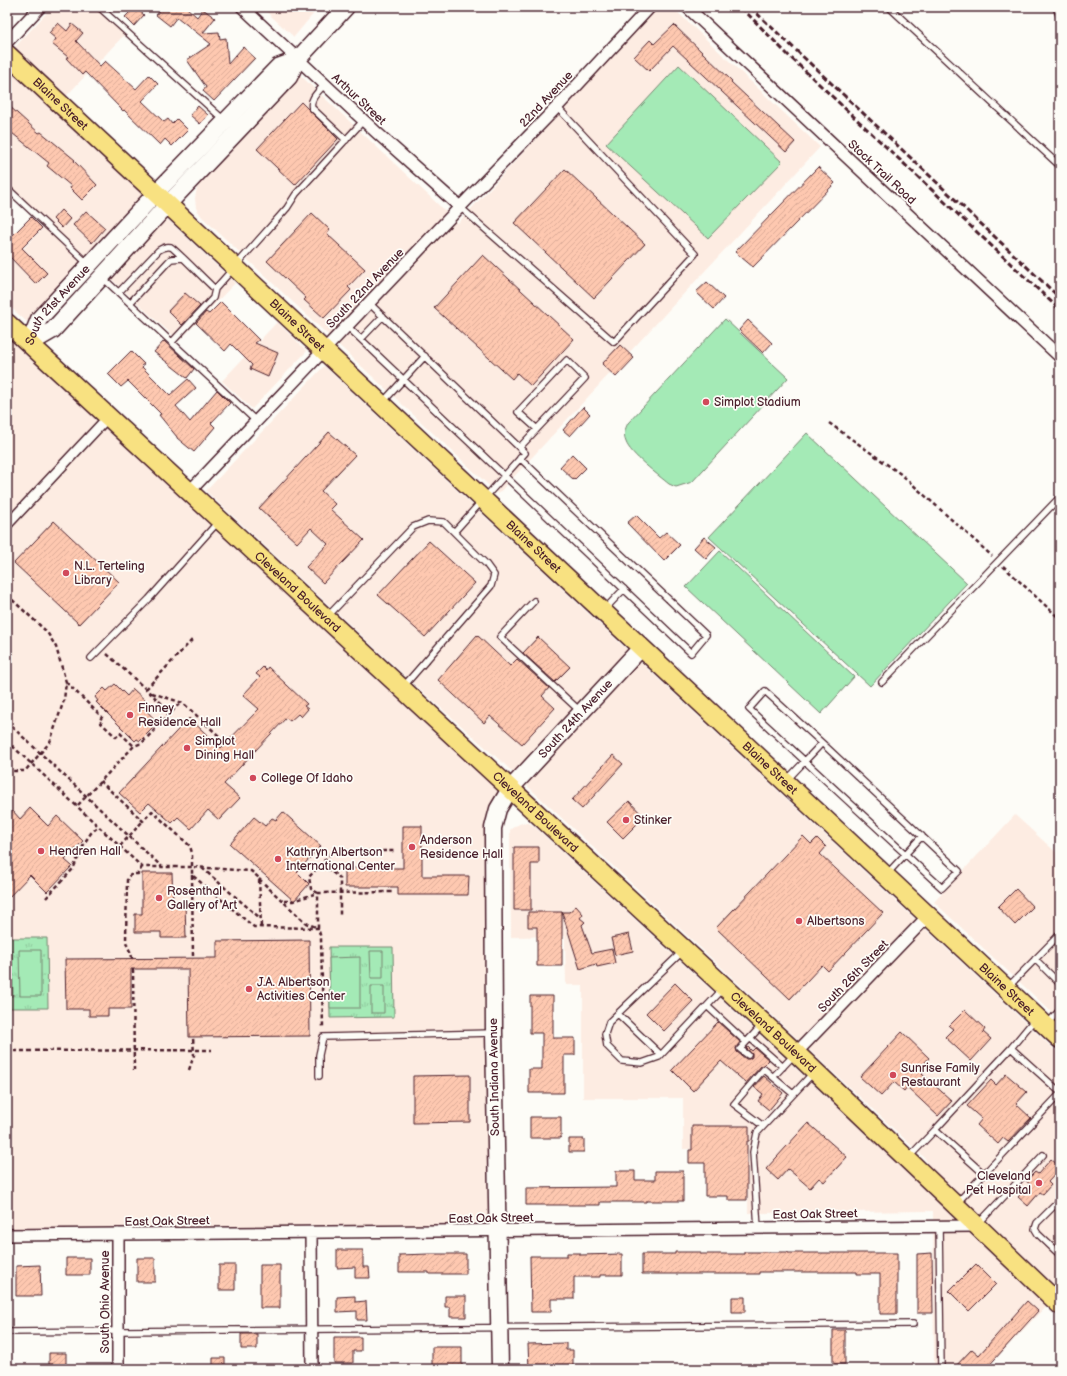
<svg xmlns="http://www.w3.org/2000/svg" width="1067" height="1376" font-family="'Balsamiq Sans',sans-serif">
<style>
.built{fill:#fdece2}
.grass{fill:url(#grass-tufts);stroke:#778470}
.pitch{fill:#a4eab6;stroke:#778470}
.building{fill:url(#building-hatch);stroke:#4a1f2b}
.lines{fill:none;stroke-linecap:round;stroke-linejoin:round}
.service-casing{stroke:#4a1f2b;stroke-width:8}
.pedestrian-casing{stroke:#4a1f2b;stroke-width:12}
.minor-casing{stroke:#4a1f2b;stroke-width:14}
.secondary-casing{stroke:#4a1f2b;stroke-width:19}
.primary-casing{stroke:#4a1f2b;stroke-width:21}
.path{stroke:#4a1f2b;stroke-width:2.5;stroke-dasharray:4 3;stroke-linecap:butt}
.service{stroke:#fdfcf7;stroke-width:5.5}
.pedestrian{stroke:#fdfcf7;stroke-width:9}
.minor{stroke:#fdfcf7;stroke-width:11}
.secondary{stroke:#fdfcf7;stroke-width:16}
.primary{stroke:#f8e181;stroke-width:18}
.rail{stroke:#4a1f2b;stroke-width:3;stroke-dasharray:6 3;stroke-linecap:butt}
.poi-dot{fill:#d1495b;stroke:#fdfcf7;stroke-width:1.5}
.labels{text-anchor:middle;stroke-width:3.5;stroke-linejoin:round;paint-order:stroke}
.street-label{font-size:12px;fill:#4a1f2b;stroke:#fdfcf7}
.poi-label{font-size:12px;fill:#4a1f2b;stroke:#fdfcf7;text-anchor:start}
</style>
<defs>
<pattern id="grass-tufts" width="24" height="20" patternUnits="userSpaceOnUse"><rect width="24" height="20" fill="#a4eab6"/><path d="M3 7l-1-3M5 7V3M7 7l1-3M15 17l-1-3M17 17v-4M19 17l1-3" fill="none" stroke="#8fc89d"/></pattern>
<pattern id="building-hatch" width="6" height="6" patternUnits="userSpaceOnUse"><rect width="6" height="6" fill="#fec8b0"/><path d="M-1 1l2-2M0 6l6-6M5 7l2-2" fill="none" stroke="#dbab98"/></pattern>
</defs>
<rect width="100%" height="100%" fill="#fdfcf7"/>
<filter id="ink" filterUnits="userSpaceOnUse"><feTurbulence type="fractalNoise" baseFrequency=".025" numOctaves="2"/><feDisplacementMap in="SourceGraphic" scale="8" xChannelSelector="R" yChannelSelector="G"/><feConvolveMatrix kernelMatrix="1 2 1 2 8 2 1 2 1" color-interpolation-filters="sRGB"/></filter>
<g filter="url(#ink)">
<path class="built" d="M52 7H96L125 34 53 110 145 196 27 322 7 304V266L44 227 7 192V56Z
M261 7H319L294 37Z
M658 7H672L820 147 498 494 202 217 196 208 195 198 197 188 201 180 300 75 458 223Z
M166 218 235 283 179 341 110 278Z
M277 322 307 351 252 409 222 381Z
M7 323 510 789 498 809 497 1230 7 1235Z
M324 366 1060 1055V1292L930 1168 924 1157 911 1145 502 762 414 684 206 491Z
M1015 815 1060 856V1020L934 902Z
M522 823H529L535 827 1049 1303 986 1369H934L933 1211 748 1213V1149H683V1098H583V985H566L565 936 511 937 510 830 515 826Z"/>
<path class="grass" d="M7 938H47L48 1008H7Z
M329 947H393L394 1017 330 1018Z"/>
<path class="pitch" d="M679 65 782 162 708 238 606 144Z
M725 319 788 378 692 482 676 487 669 484C658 475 630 454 626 442 623 435 625 429 628 423Z
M807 433 967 583 870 686 709 537Z
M720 551 854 677 821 714 686 587Z
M7 950H12L13 996H7Z
M19 950H41V996H20Z
M370 951H383V978H371Z
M360 957V1008H330L329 958Z
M371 986H384V1013H371Z"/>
<path class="building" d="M135 7 144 15 134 26 125 17Z
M163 7H186L197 17 203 9 215 18 203 33 219 32 220 39 226 38 228 64 243 47 255 58 214 101 203 91 206 87 187 60 211 44 177 17 170 26 156 15Z
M58 23 67 31 72 24 83 33 76 41 100 66 105 61 136 89 149 75 158 84 142 101 164 122 168 119 172 124 177 119 188 130 172 146 165 139 160 145 124 110 123 111 85 72 82 75 66 58 68 57 52 44 56 39 49 33Z
M674 25 732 81 731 82 795 142 786 152 673 46 649 71 634 57 650 40 654 44Z
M301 102 338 139 295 185 257 149Z
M7 104 39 133 41 132 75 160 74 161 97 185 82 200 70 188 71 186 47 166 49 163 7 129Z
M198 106 208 115 200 124 190 115Z
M818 167 835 183 753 267 735 252Z
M565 169 645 244 594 298 514 223Z
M61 210 70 219 62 228 53 219Z
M86 211 105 228 92 243 73 225Z
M312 213 330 230 327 234 365 269 348 287 351 290 324 318 304 300 306 298 267 261Z
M31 217 42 228 22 248 47 273 36 284 7 254V230L12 236Z
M483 255 574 339 531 386 517 373 512 379 434 308Z
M707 282 724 298 714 309 696 292Z
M185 293 200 306 182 325 168 311Z
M221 302 259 340 255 343 278 353 268 377 250 369 252 365 231 344 225 351 196 323 206 312 209 314Z
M748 320 772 343 763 353 739 330Z
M164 341 194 369 187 378 154 352Z
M620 345 634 358 616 377 602 364Z
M131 351 144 364 141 366 170 395 188 379 196 388 176 406 190 422 217 390 230 403 211 423 215 427 194 452 177 438V437L159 415 161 414 128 381 121 387 108 374Z
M583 407 590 414 570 436 563 430Z
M329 432 355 455 321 491 335 504 330 509 364 540 323 583 306 567 328 544 311 528 297 543 259 508Z
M572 454 586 468 574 480 560 467Z
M636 515 659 538 666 532 680 545 664 561 627 523Z
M54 521 119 582 79 624 14 563Z
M704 537 716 547 706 559 694 548Z
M429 541 475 583 425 637 378 595Z
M477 635 510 666 517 659 549 688 542 696 555 708 522 744 490 716 484 723 438 680Z
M538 637 570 667 555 682 523 653Z
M263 667 266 670 268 667 307 704 304 706 308 709 301 717 298 714 290 721 286 718 224 784 240 798 219 820 208 810 191 829 178 817 172 823 149 803 140 812 119 793 189 718 221 748 259 709 243 695 260 677 256 674Z
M115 684 127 696 133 689 147 702 143 707 158 723 140 741 137 739 135 741 96 702 98 701 95 697 104 688 107 691Z
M613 755 623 764 582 809 572 800Z
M629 801 644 817 623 838 607 822Z
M30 808 48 826 57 816 83 841 65 860 72 866 47 892 30 875 7 899V817L13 811 20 819Z
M283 812 321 846 297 872 309 884 294 901 230 844 254 817 265 826 272 818 276 820Z
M403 826H422V876H469L468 895H398V887H345V868H403Z
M803 836 811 844 817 838 826 847 820 854 883 913 828 971 822 965 790 999 716 928Z
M514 847H539V864H531V910H514Z
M142 873H172L173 904H185L186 938H161V932H135V914H142Z
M1016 889 1033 907 1015 925 998 907Z
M576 906 583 914 580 918 585 922 582 925 592 953 612 949 615 963 597 967 596 964 580 969 562 912V966H537V927H528V912H569Z
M629 934 633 951 615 955 611 938Z
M309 940 310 1036 189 1037 188 969H131V1009H108V1016H89V1009H66L65 959 217 958V941Z
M675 983 693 1001 664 1031 646 1013Z
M530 996H553V1038H575V1055H564V1093H529V1069H542V1033H530Z
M965 1010 985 1029 983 1032 991 1039 971 1061 945 1037 953 1029 949 1026Z
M718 1022 740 1042 736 1048 737 1052 746 1059H749L752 1057V1054L746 1048 748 1047 752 1051 755 1048 769 1060 764 1065 761 1066 746 1083 721 1061 693 1091 672 1070Z
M902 1032 929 1058 924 1064 928 1067 922 1074 952 1101 938 1116 907 1087 904 1091 894 1082 881 1096 860 1077Z
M1006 1074 1027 1092 1016 1104 1031 1118 1008 1142 1003 1138 998 1144 977 1125 982 1119 967 1106 991 1080 996 1085Z
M470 1075V1122L413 1123V1076Z
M764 1076 783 1093 769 1110 758 1101 763 1094 754 1087Z
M530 1117H561V1138H530Z
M808 1123 847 1157 824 1182 819 1178 810 1188 788 1169 778 1180 766 1169Z
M692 1126H749V1141H747V1200H728V1196H705V1163H689V1150H692Z
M569 1139H584V1152H569Z
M1051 1159 1060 1167V1169L1048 1182 1051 1185 1043 1194 1040 1192 1028 1206 1018 1197 1030 1184 1026 1181 1035 1172 1038 1174Z
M616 1171H635V1180H655V1171H683V1201H646V1202H600V1205H526V1188L616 1187Z
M337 1250H363V1267H369L370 1278H355V1267L337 1268Z
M675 1252H700V1254H744V1252H788V1253H897V1314H880V1274H857V1272H759V1274H642V1254H675Z
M567 1253H580V1255L622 1254V1275H600V1277H574V1299H551V1312H531L530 1256H567Z
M932 1253 933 1313H917V1254Z
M429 1254H466V1274H429V1272H399V1255Z
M66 1258H90V1275H66Z
M137 1258H155V1282H137Z
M976 1264 996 1284 969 1311 949 1291Z
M40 1265 41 1296H16V1266Z
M219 1265H235V1290H219Z
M260 1265H280V1308H260Z
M355 1296V1302L366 1301 367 1320H357V1311L337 1312V1297Z
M445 1296H466V1317H450V1307H445Z
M732 1297H745V1312H732Z
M1027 1301 1038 1311 986 1369H953L972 1349 979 1355Z
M833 1330H845V1364H833Z
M241 1334H257V1349H241Z
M334 1337H361V1351H353V1363H334Z
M566 1343V1350H573V1368L529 1369 528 1344Z
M432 1347H462V1369H432Z
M49 1353H66V1366H49Z
M213 1358H225V1369H213Z"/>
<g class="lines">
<g class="service-casing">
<path id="service" d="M99 7 225 121
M889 7 1060 166
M1056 7 1060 18
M250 14 257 7
M324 85C319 91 309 99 312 108L346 140
M7 188 88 264
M460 207 614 342 695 254 557 107
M103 278 256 421
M119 292 159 250C162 248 167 246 171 247 174 248 209 284 215 289L287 208 296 194 363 121
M130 303 168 262 171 259 182 258
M369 303 525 453 454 532
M347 326 691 653 706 635 520 458
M361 339 383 316
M172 342 213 298 215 289
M383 402 425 356
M520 447 585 378 567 360 518 412 537 429
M534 601 500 637 581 712
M604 610 624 589
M327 617 413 527 428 521 444 522 486 564 494 575 491 586 403 687
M91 658 149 599 218 522
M882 682 1060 497
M786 781C798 768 810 756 822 743L765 691 749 709C813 769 878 829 942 888L959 871 822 743
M887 874 922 836
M683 951 609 1022 605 1034 607 1046 622 1061 642 1063 659 1057 723 989
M1035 959 1060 984
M1008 987 1060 934
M707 1006 746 1042
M618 1014 661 1055
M1035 1019 1011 1048 935 1130 984 1174 1060 1094
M1047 1024 1060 1010
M750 1038 783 1067
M1011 1048 1060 1092
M748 1055 740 1049 762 1025
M319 1076V1055L323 1037 493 1033
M773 1077 793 1094
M763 1126 734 1104 764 1069 773 1077 794 1055
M908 1158 935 1130
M1060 1200 1037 1223 1035 1229 1038 1234 1060 1255
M957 1203 984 1174
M978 1224 1043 1155
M939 1226 941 1369
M758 1228 753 1152 757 1133 813 1073
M7 1332 913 1324"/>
</g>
<g class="pedestrian-casing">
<path id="pedestrian" d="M7 525 109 416"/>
</g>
<g class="minor-casing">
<path id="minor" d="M242 7 376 132 460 207
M687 7 1060 357
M7 42 40 7
M189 492 460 207 557 107 650 7
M796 1053 928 916
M311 1232 312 1369
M118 1234V1369
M7 1235 976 1226"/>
</g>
<g class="secondary-casing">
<g id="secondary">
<path d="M29 344 53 330 168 204 289 77 297 60 346 7"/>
<path id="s1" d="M29 344 39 319 156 193 278 67 297 60"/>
<path id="s2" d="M500 1369 494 1033 493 828 498 809 510 789 641 648"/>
</g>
</g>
<g class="primary-casing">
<g id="primary">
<path id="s3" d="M7 54C359 382 708 711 1060 1039"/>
<path id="s4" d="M7 323 796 1053 1060 1305"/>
</g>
</g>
<path class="path" d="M829 423 902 475 992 556
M1003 566 1060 619
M7 595 47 632 56 647 66 682 64 700 50 742 25 771H7
M107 654 171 712
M66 682 102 717 99 721 116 737 120 733 134 746
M146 689 192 640
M152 693 183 703 219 736
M7 722 162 867H192V875L254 927 318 928 321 938 323 1028
M7 741 142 867H161
M100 781 143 821 152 811 190 846 192 853V867L251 871 259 878 261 927
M78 805 134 746 142 743 181 702
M120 846 143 821
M321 864 340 878V915
M202 868 260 918
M192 875 193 958
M259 879 306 923 318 928V893L393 892
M318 893 311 889 309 877 333 851H396
M46 898 73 869 85 842 91 833 99 826
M284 901H293L317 893
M132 959C132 952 127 948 126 941L127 880C129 874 132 874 138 874L142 867
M133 969 134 1070
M7 1051 212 1050
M189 1070 194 1055 193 1037"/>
<use href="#service" class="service"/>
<use href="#pedestrian" class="pedestrian"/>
<use href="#minor" class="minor"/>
<use href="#secondary" class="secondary"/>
<use href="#primary" class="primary"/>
<path class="rail" d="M741 7 788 55 1060 310
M750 7 1060 298"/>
</g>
</g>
<g class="poi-dot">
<circle cx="706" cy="402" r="4"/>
<circle cx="66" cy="573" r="4"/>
<circle cx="130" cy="715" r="4"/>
<circle cx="187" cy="748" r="4"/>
<circle cx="253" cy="778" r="4"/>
<circle cx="626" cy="820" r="4"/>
<circle cx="412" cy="847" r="4"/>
<circle cx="41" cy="851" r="4"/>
<circle cx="278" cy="859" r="4"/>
<circle cx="159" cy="898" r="4"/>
<circle cx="799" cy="921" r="4"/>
<circle cx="249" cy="989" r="4"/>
<circle cx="893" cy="1075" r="4"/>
<circle cx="1039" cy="1183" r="4"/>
</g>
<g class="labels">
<g class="street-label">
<text transform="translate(359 99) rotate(43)" y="4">Arthur Street</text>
<text transform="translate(546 99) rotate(-47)" y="4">22nd Avenue</text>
<text dy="4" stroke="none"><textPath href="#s3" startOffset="73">Blaine Street</textPath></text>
<text transform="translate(882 172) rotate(43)" y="4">Stock Trail Road</text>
<text transform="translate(365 288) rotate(-46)" y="4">South 22nd Avenue</text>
<text dy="4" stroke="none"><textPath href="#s1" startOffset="49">South 21st Avenue</textPath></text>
<text dy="4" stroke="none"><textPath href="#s3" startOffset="397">Blaine Street</textPath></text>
<text dy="4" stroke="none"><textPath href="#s3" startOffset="721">Blaine Street</textPath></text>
<text dy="4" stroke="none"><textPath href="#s4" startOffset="396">Cleveland Boulevard</textPath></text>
<text dy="4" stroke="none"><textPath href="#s2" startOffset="680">South 24th Avenue</textPath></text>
<text dy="4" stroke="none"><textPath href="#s3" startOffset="1045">Blaine Street</textPath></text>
<text dy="4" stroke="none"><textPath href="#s4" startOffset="720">Cleveland Boulevard</textPath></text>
<text transform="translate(853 976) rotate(-46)" y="4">South 26th Street</text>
<text dy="4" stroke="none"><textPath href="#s3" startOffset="1369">Blaine Street</textPath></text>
<text dy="4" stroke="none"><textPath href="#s4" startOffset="1044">Cleveland Boulevard</textPath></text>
<text transform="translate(494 1077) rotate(-91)" y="4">South Indiana Avenue</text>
<text transform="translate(815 1214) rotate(-1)" y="4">East Oak Street</text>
<text transform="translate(491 1218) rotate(-1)" y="4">East Oak Street</text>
<text transform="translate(167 1221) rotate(-1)" y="4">East Oak Street</text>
<text transform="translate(105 1302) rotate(-90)" y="4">South Ohio Avenue</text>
</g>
<g class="poi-label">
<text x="714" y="406">Simplot Stadium</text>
<text x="74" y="570">N.L. Terteling<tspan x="74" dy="14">Library</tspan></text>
<text x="138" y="712">Finney<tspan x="138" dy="14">Residence Hall</tspan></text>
<text x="195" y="745">Simplot<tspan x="195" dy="14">Dining Hall</tspan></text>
<text x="261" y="782">College Of Idaho</text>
<text x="634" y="824">Stinker</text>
<text x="420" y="844">Anderson<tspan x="420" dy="14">Residence Hall</tspan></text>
<text x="49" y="855">Hendren Hall</text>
<text x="286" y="856">Kathryn Albertson<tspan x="286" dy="14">International Center</tspan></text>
<text x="167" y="895">Rosenthal<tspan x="167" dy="14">Gallery of Art</tspan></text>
<text x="807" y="925">Albertsons</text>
<text x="257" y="986">J.A. Albertson<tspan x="257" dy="14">Activities Center</tspan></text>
<text x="901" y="1072">Sunrise Family<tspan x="901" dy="14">Restaurant</tspan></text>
<text x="1031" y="1180" text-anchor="end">Cleveland<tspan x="1031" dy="14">Pet Hospital</tspan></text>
</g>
</g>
<rect width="1067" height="1376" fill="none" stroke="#fdfcf7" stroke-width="24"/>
<rect x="12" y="12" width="1043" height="1352" fill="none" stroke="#4a1f2b" stroke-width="1.5" filter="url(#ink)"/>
</svg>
